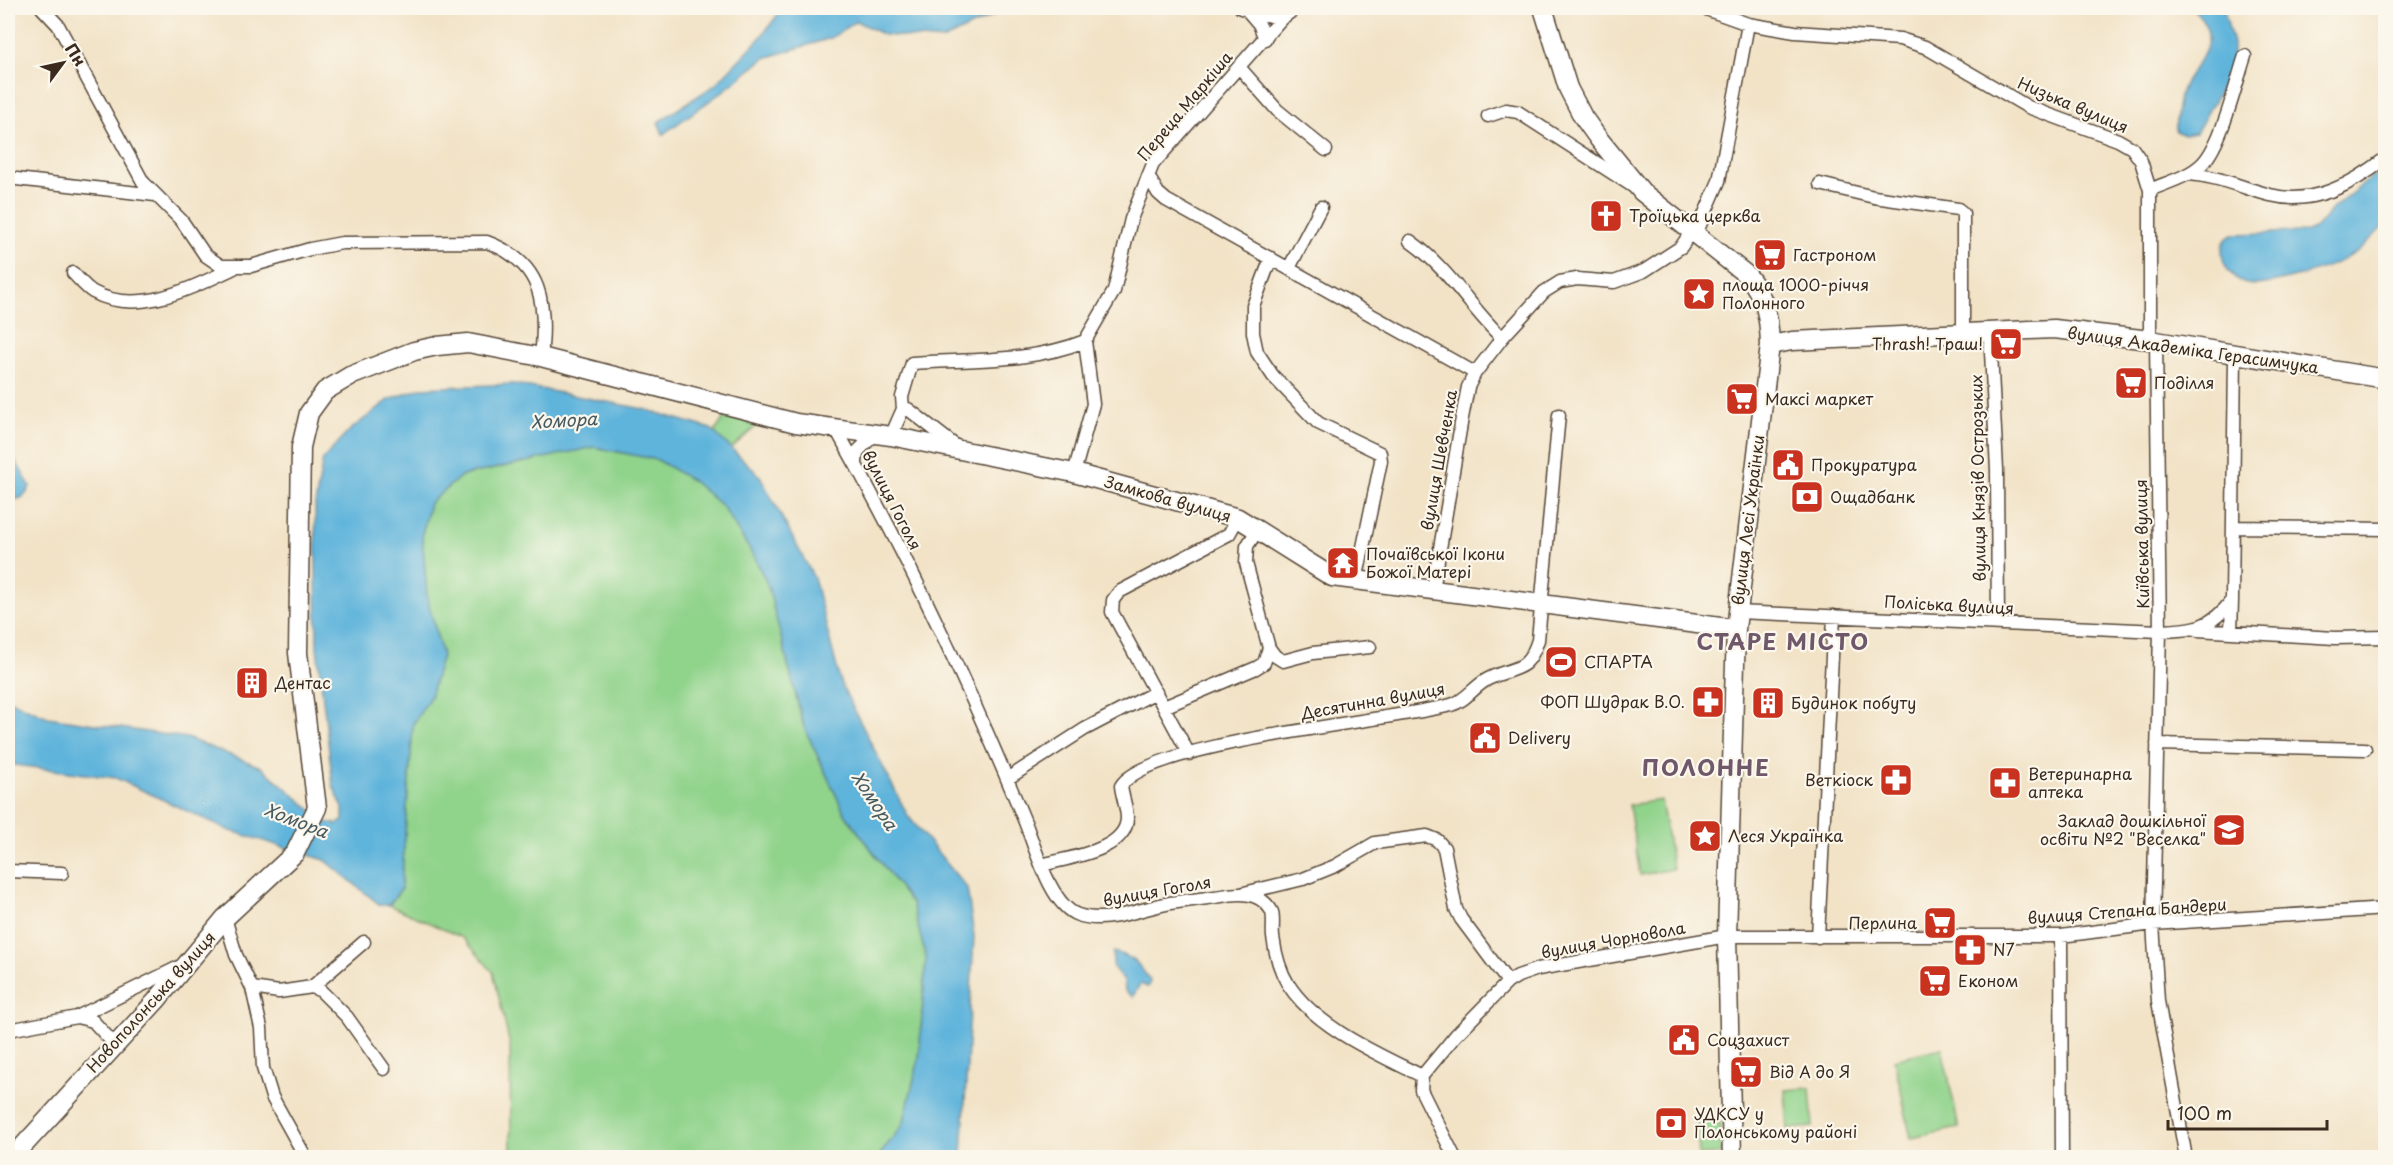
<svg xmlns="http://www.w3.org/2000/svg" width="2393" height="1165" font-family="'Playpen Sans',sans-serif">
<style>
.green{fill:#90d38b;stroke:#667e54;stroke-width:1.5}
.water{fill:#5eb4db;stroke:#4c6f7c;stroke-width:1.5}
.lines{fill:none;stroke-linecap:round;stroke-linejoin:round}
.street-casing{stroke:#564637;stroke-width:15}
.secondary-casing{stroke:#564637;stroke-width:21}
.street{stroke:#fff;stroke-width:12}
.secondary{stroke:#fff;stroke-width:18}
.labels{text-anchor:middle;stroke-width:4.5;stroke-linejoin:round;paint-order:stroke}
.street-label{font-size:16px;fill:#3b2a1e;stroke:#fbf7ec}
.poi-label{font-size:16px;fill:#3b2a1e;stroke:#fbf7ec;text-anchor:start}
.water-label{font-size:18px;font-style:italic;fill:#475a60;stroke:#fbf7ec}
.district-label{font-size:22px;font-weight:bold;letter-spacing:1.5px;fill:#6f586a;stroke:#fbf7ec}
</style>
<rect width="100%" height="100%" fill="#fbf7ec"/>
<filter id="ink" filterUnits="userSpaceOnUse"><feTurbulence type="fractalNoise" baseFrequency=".0167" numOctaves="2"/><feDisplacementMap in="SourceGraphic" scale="12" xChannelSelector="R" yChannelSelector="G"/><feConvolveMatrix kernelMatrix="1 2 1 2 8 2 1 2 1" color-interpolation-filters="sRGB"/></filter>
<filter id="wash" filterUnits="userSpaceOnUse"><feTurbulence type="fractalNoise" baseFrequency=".008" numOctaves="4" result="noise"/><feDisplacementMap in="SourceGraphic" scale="24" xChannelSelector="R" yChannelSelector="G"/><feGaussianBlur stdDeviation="1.35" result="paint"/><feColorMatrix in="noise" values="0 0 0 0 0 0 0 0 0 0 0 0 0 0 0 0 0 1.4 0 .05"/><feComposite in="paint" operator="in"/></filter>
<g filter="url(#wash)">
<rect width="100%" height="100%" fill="#f2e3c7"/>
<path class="green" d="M728 412 761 422 724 455 710 439Z
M594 447 658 460 693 481 723 507 755 558 768 586 804 727 845 814 912 904 926 957 919 1059 903 1125 878 1157H511L510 1045 493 972 463 938 389 905 401 889 413 724 430 697 442 655 427 597 422 534 430 503 461 476Z
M1661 800 1673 869 1640 875 1629 805Z
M1942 1048 1959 1128 1911 1138 1894 1059Z
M1810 1088 1813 1127 1788 1129 1785 1090Z
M1697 1122H1720L1721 1154 1699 1155Z"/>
<path class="water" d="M783 8H1008L943 40 884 35 856 21 831 38 765 58 722 92 663 134 658 122 715 85 760 38Z
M2192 8H2221L2224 11 2233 43V67L2196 133 2184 135 2176 131C2175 114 2177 96 2186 81 2203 53 2223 37 2192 8Z
M2385 167V225C2375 234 2366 245 2355 253 2337 266 2267 289 2246 284 2226 278 2211 246 2233 234L2307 232 2316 228 2333 208Z
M514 384 644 409 711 429 760 476 814 578 841 684 908 816 967 888 974 936 962 1157H878L903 1125 919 1059 926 957 912 904 845 814 804 727 768 586 755 558 723 507 693 481 658 460 594 447 461 476 430 503 422 534 427 597 442 655 430 697 413 724 401 889 389 905H380L325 860 228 830 116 778 8 764V700L48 717 187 738 261 767 326 822 337 824 343 821V808L333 786 317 647 315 504 323 459 350 430 389 400 421 388Z
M8 421 11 430 14 458 30 486C26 498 20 499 8 501Z
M1113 952C1134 957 1137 961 1150 981L1148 987 1140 984 1133 997 1125 991 1124 981 1113 967Z"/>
</g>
<g filter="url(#ink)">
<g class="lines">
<g class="street-casing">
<path id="street" d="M42 8 58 25 143 182 182 221 205 255 221 266H251L310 249 342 243 487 242C543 263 547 304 541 357
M1241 8 1281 19
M1703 8 1748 24 1795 32 1900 39 1925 47 2028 107 2118 140 2132 148 2141 161 2150 190V340
M1247 10 1259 24 1265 39
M1239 67 1277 110 1326 150
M1488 116 1506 110 1518 112 1634 187
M2189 174C2218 176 2242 188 2270 195 2313 206 2353 184 2386 158
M1148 176 1158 193 1166 200 1475 373
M8 178 155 195
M1820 184 1874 197 1958 209 1963 213V332
M2150 190C2168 182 2189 177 2203 163 2222 143 2236 83 2245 56
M1696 234 1719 181 1748 24
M1410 241C1447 267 1470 307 1502 338
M1271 258 1253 306V333L1257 352 1273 376 1318 423 1380 453 1381 461 1356 581
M1289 268 1321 207
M73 273C79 279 86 288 93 292 138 317 193 287 234 268
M1990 332 1997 470 1998 624
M2156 342 2160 631 2153 924 2158 1001 2186 1158
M903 409 902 397 912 363C971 359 1030 363 1085 341
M836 429C907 555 970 688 1025 822 1035 847 1051 906 1078 915 1107 925 1142 908 1170 903 1185 901 1200 899 1215 897 1229 895 1244 891 1258 898 1263 900 1270 907 1272 912 1274 920 1272 929 1273 937 1275 952 1280 971 1288 984 1315 1027 1378 1054 1422 1076
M891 436 903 409H908L957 447
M856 463 857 452 875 434
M1074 473 1093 404 1085 341 1114 291 1131 219 1153 164 1281 19 1296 8
M2234 527 2386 529
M1257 531 1247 546 1246 563 1269 648 1275 656 1283 661 1313 653 1370 647
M1433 590 1462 418 1468 387 1475 373 1502 338 1544 292 1560 282 1577 279 1614 282 1644 271 1681 247 1692 231
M1737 612 2160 631C2192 630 2211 629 2232 600L2235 355
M2197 630 2335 638 2386 637
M2231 632 2232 600
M1164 707 1256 668 1264 663 1269 648
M2157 744 2365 749
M1189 754 1112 612 1113 600 1119 592 1229 534 1238 518
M1007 779 1085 729 1156 692
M1042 865C1066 858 1127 851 1127 818 1127 808 1122 796 1121 786 1147 742 1392 721 1451 705 1466 701 1474 686 1488 679 1516 665 1527 674 1538 640L1559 415
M8 871 62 873
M1244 893 1303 879 1335 866 1375 843 1427 836 1437 840 1444 848 1456 909 1461 919 1508 982
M225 918 236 955 252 988 261 1028 263 1068 272 1097 306 1158
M2061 936 2062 1158
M1818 937 1834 616
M312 987 364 942
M252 988 279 992 312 987 321 991 347 1017 384 1069
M77 1017 93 1021 114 1044
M8 1027 14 1029 77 1017 179 967
M1422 1076 1456 1035 1508 982 1518 976 1538 969 1727 936H2061L2153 924 2386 909
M1422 1076 1421 1090 1455 1158"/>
</g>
<g class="secondary-casing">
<path id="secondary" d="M1543 8 1568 88 1583 117 1598 138 1642 192 1748 276C1766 299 1769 316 1770 345L1736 629 1727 936 1732 1158
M1770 345 1792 341 2054 329 2150 340 2386 379
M12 1158 156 1001 225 918 295 853 317 808 298 653 301 447 309 413 325 391 350 376 414 351 437 346 468 343 541 357 796 423 891 436 1074 473 1238 518 1332 577 1736 629"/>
</g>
<use href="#street" class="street"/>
<use href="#secondary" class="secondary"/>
</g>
</g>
<defs>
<g id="church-square" transform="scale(1.725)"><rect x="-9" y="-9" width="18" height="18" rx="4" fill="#c8321e" stroke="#fbf7ec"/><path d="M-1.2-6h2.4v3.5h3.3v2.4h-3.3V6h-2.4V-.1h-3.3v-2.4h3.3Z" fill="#fff"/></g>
<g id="supermarket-square" transform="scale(1.725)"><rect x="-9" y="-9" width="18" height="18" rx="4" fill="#c8321e" stroke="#fbf7ec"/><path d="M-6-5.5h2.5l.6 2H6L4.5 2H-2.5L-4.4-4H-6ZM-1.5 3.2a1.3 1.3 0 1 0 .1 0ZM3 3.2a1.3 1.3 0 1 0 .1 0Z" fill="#fff"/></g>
<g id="sight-square" transform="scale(1.725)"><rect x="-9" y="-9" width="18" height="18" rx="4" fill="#c8321e" stroke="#fbf7ec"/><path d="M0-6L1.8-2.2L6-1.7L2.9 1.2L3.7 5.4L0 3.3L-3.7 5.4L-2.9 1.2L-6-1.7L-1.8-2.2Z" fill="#fff"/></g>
<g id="civic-square" transform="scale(1.725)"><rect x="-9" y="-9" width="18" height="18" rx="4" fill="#c8321e" stroke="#fbf7ec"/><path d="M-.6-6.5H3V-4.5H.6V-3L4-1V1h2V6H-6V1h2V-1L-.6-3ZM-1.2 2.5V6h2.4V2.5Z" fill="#fff"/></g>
<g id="bank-square" transform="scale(1.725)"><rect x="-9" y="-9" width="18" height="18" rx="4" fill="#c8321e" stroke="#fbf7ec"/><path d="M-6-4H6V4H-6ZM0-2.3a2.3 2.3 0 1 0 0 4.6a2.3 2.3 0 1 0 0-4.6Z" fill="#fff"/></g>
<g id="temple-square" transform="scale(1.725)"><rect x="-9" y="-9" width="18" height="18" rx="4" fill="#c8321e" stroke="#fbf7ec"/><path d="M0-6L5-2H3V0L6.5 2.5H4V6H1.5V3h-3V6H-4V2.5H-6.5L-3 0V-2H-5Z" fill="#fff"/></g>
<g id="stadium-square" transform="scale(1.725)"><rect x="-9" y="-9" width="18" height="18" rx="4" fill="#c8321e" stroke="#fbf7ec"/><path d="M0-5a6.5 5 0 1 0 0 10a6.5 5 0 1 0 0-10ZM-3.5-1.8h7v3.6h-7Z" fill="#fff"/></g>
<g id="building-square" transform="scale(1.725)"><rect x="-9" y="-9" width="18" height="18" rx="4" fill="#c8321e" stroke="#fbf7ec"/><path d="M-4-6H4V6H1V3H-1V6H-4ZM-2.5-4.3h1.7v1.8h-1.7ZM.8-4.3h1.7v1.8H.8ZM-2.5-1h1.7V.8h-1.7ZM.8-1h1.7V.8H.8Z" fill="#fff"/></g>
<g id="pharmacy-square" transform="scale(1.725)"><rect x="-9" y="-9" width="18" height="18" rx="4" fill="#c8321e" stroke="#fbf7ec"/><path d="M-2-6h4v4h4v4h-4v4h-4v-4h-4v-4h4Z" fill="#fff"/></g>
<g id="school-square" transform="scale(1.725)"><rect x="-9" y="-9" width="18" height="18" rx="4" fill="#c8321e" stroke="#fbf7ec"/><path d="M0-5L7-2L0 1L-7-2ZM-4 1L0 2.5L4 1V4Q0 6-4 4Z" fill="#fff"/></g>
</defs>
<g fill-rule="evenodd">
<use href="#church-square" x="1606" y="216"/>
<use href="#supermarket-square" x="1770" y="255"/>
<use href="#sight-square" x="1699" y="294"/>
<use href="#supermarket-square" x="2006" y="344"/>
<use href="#supermarket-square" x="2131" y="383"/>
<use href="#supermarket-square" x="1742" y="399"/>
<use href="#civic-square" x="1788" y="465"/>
<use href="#bank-square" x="1807" y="497"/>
<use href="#temple-square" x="1343" y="563"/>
<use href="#stadium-square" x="1561" y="662"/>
<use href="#building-square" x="252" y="683"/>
<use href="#pharmacy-square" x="1708" y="702"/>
<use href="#building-square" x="1768" y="703"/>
<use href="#civic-square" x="1485" y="738"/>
<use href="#pharmacy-square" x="1896" y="780"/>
<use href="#pharmacy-square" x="2005" y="783"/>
<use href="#school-square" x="2229" y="830"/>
<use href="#sight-square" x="1705" y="836"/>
<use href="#supermarket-square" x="1940" y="923"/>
<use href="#pharmacy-square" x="1970" y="950"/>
<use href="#supermarket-square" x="1935" y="981"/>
<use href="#civic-square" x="1684" y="1040"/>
<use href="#supermarket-square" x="1746" y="1072"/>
<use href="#bank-square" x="1671" y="1123"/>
</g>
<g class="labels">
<g class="street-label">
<text transform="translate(2073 105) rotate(23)" y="6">Низька вулиця</text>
<text transform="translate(1185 106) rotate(-50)" y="6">Переца Маркіша</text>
<text transform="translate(2193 350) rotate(8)" y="6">вулиця Академіка Герасимчука</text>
<text transform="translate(1439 460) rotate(-80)" y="6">вулиця Шевченка</text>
<text transform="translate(1978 478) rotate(-91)" y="6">вулиця Князів Острозьких</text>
<text transform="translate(1168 499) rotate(16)" y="6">Замкова вулиця</text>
<text transform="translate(892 500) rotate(63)" y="6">вулиця Гоголя</text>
<text transform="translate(1748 520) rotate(-83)" y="6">вулиця Лесі Українки</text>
<text transform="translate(2142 544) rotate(-91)" y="6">Київська вулиця</text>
<text transform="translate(1949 605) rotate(3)" y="6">Поліська вулиця</text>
<text transform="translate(1373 701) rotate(-10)" y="6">Десятинна вулиця</text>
<text transform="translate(1157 891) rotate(-10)" y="6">вулиця Гоголя</text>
<text transform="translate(2127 911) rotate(-4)" y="6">вулиця Степана Бандери</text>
<text transform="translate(1613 940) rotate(-10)" y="6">вулиця Чорновола</text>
<text transform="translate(151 1002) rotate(-48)" y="6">Новополонська вулиця</text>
</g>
<g class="poi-label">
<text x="1629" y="222">Троїцька церква</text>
<text x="1793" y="261">Гастроном</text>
<text x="1722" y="291">площа 1000-річчя<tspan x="1722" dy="18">Полонного</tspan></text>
<text x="1983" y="350" text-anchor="end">Thrash! Траш!</text>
<text x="2154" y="389">Поділля</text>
<text x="1765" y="405">Максі маркет</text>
<text x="1811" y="471">Прокуратура</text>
<text x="1830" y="503">Ощадбанк</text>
<text x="1366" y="560">Почаївської Ікони<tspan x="1366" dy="18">Божої Матері</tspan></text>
<text x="1584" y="668">СПАРТА</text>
<text x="275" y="689">Дентас</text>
<text x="1685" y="708" text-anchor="end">ФОП Шудрак В.О.</text>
<text x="1791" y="709">Будинок побуту</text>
<text x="1508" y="744">Delivery</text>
<text x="2028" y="780">Ветеринарна<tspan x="2028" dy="18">аптека</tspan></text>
<text x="1873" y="786" text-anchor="end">Веткіоск</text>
<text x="2206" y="827" text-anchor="end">Заклад дошкільної<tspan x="2206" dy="18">освіти №2 "Веселка"</tspan></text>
<text x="1728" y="842">Леся Українка</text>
<text x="1917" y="929" text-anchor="end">Перлина</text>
<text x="1993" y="956">N7</text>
<text x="1958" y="987">Економ</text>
<text x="1707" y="1046">Соцзахист</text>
<text x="1769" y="1078">Від А до Я</text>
<text x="1694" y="1120">УДКСУ у<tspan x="1694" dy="18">Полонському районi</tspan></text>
</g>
<g class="water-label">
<text transform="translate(564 421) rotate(-3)" y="6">Хомора</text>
<text transform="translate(874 801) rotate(56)" y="6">Хомора</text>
<text transform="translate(296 821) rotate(21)" y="6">Хомора</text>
</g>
<g class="district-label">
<text x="1783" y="650">СТАРЕ МІСТО</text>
<text x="1706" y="776">ПОЛОННЕ</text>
</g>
</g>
<rect width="2393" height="1165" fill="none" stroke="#fbf7ec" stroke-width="30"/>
<g transform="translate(63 63) rotate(57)" stroke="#fbf7ec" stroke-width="4.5" paint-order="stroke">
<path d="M0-4.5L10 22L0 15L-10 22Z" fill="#3b2a1e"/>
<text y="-9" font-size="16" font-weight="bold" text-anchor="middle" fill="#3b2a1e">Пн</text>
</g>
<path d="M2168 1120v9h159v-9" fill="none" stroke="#3b2a1e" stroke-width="3"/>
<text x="2177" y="1120" font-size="18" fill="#3b2a1e" stroke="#fbf7ec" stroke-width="4.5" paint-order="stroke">100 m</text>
</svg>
